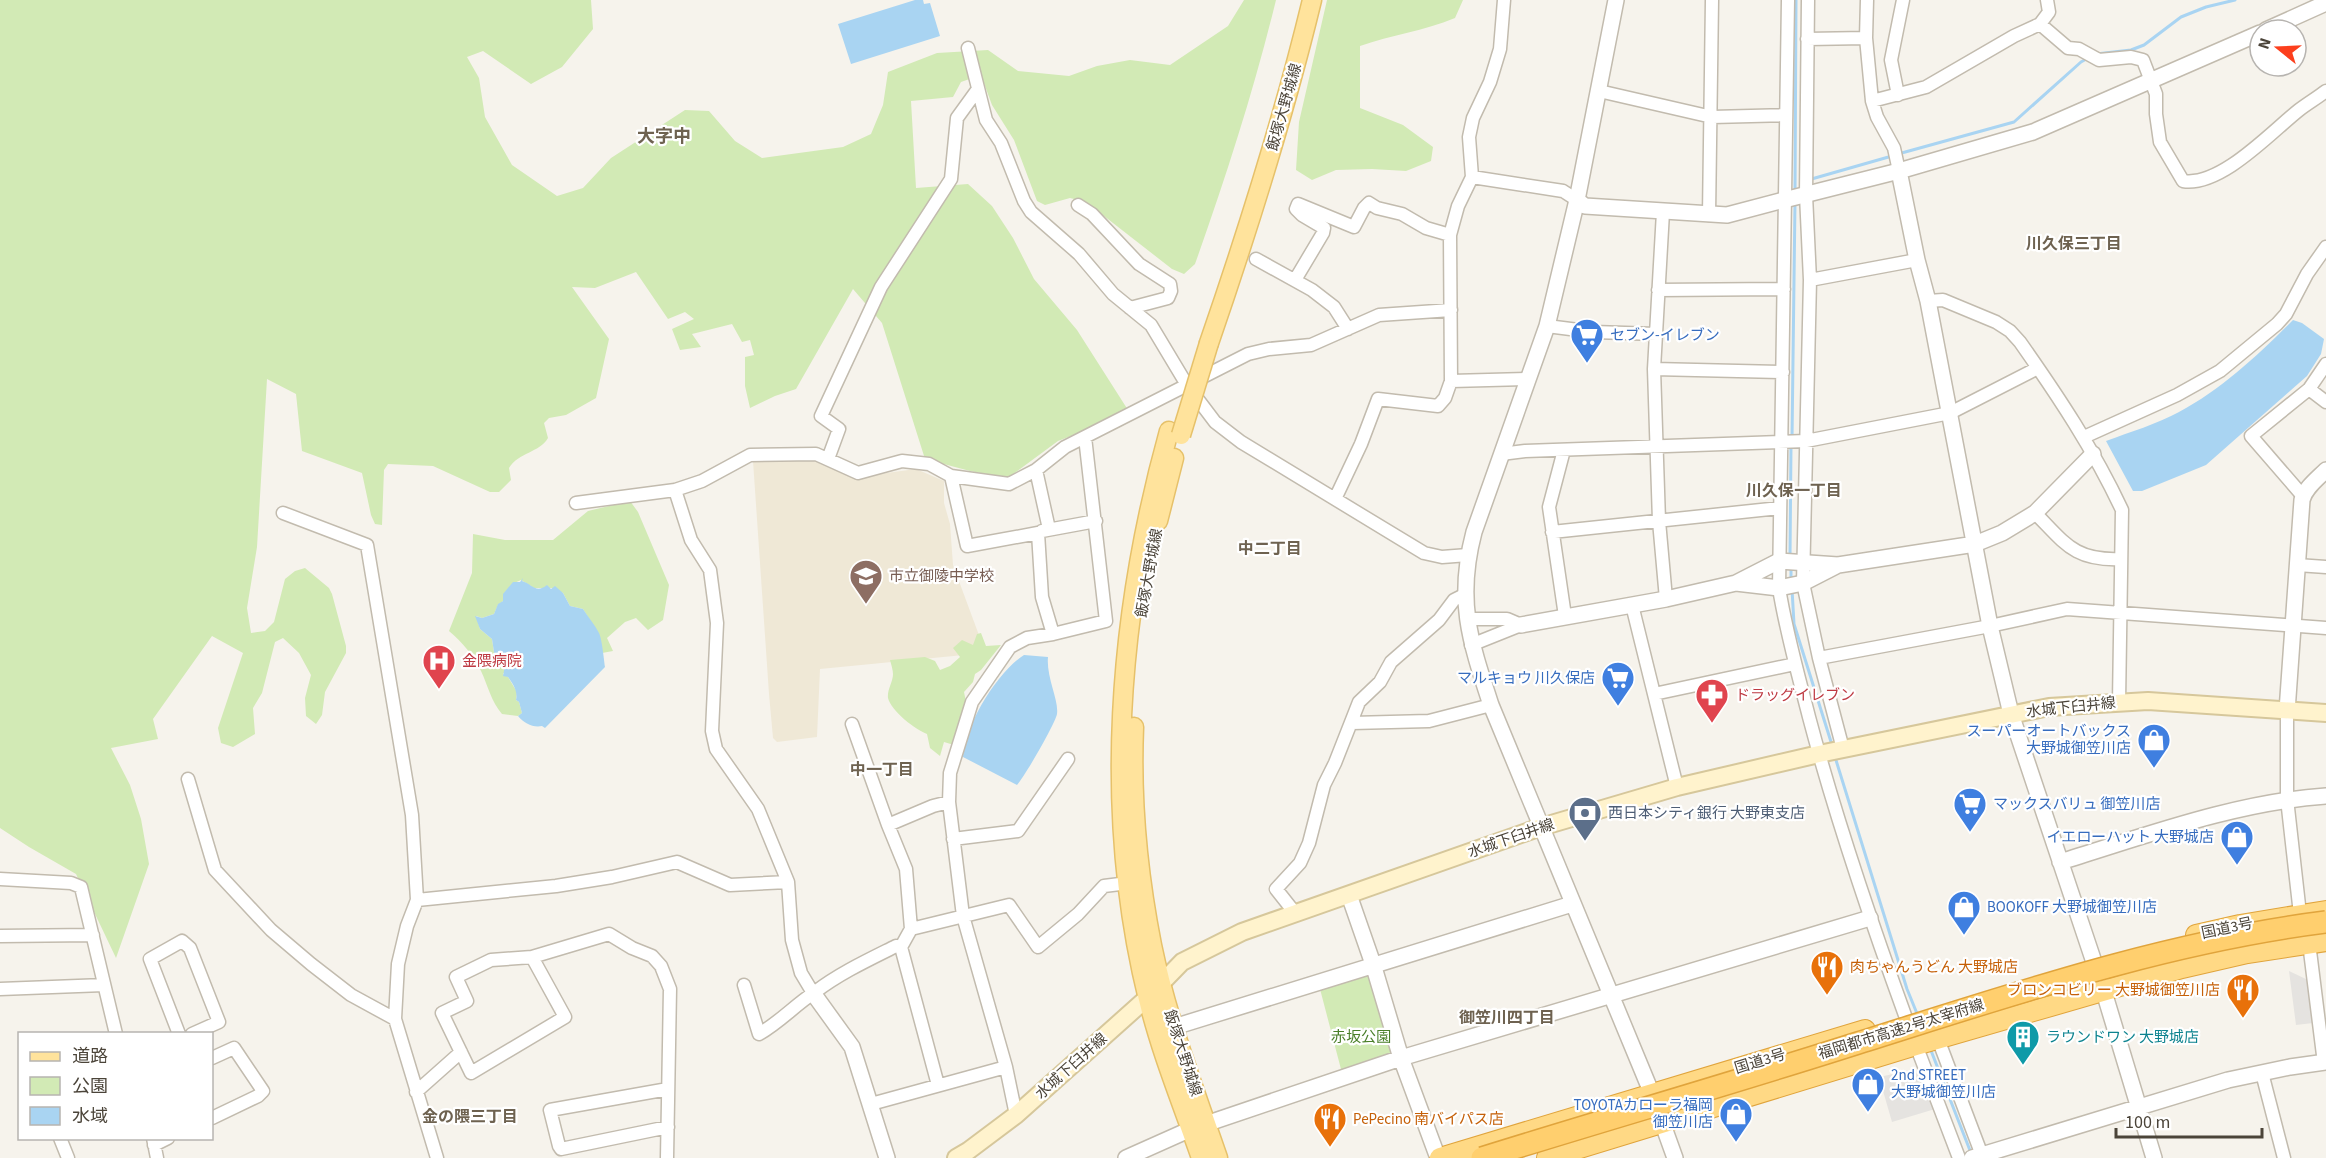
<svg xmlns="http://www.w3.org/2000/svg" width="2326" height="1158" font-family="'Source Sans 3','Noto Sans JP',sans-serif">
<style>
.education{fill:#efe8d6}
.green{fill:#d2eab5}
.parking{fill:#e5e3e0}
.water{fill:#a9d4f2}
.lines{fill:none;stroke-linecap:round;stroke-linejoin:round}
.stream{stroke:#a9d4f2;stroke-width:3}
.minor-casing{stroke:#c2bbae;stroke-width:15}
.tertiary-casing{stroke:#c2bbae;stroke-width:18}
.secondary-casing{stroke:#d6c79b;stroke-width:20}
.primary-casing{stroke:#e6c16a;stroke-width:21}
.trunk-casing{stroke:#e0a43c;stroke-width:22}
.minor{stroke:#fff;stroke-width:12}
.tertiary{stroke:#fff;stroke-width:15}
.secondary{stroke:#fff3cd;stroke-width:16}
.primary{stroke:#ffe39c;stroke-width:18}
.trunk{stroke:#ffd985;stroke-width:20}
.primary-bridge-casing{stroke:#e6c16a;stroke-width:21;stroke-linecap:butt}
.motorway-bridge-casing{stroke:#e0a43c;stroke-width:24;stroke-linecap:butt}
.primary-bridge{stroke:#ffe39c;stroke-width:18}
.motorway-bridge{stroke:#ffcf6e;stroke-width:21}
.labels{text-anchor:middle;stroke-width:4.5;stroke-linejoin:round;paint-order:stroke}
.street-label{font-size:15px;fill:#4b4439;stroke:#fff}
.shop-label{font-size:15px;fill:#366cbe;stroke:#fff;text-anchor:start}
.education-label{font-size:15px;fill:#785e54;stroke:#fff;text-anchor:start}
.health-label{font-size:15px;fill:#be3a42;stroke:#fff;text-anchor:start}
.service-label{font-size:15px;fill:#4e5e75;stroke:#fff;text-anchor:start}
.food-label{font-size:15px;fill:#c56008;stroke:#fff;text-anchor:start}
.park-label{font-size:15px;fill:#4a7f2a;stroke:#fff}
.culture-label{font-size:15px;fill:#0d838f;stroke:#fff;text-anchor:start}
.neighbourhood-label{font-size:16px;font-weight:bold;fill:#6e6250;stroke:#fff}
.quarter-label{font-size:18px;font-weight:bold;fill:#6e6250;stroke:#fff}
</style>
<rect width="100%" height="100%" fill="#f6f3ec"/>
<path class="education" d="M753 461H814L857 477 916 469 944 481V503L950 524 953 565 983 646 974 654 820 669 817 737 777 742 773 738 769 694Z"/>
<path class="green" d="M0 0H591L593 29 562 67 531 84 483 51 467 57 479 78 485 117 512 165 557 196 583 188 611 158 685 110 709 111 735 141 762 158 843 147 871 134 883 105 888 72 937 53 988 50 1018 71 1069 76 1097 66 1130 60 1170 65 1228 26 1244 0H1276C1254 90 1226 177 1195 264L1184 274 1172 269 1086 202 1070 198 1045 205 1037 201 1014 140 992 105 981 75 961 82 953 97 911 101 916 188 968 184 992 206 1013 238 1034 279 1077 330 1128 410 1089 429 1058 441 1008 478 970 471 925 459 882 323 853 289 796 389 775 396 750 408 745 386V357L754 355 750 340 742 342 732 324 692 334 701 347 680 350 672 329 694 319 685 312 668 319 636 272 595 288 572 287 609 339 596 398 566 415 549 418 544 423 548 438C539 453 519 452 509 468L511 480 499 492H490L433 466 388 464 384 470 382 525 375 524 371 515 362 473 302 451 296 394 267 379 257 547 247 608 251 633 265 631 274 622 285 579 295 571 305 568 329 588 332 594 346 646V653L325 692 322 715 316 724 306 716 305 698 311 675 299 653 283 638 275 642 262 693 253 708 255 734 233 747 221 743 218 728 243 653 212 636 153 719 158 739 111 748 130 785 141 819 149 864 116 958 76 874 29 847 0 828Z
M1327 0H1463L1455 18C1424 31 1391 35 1360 46V108L1403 125 1433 147 1431 161 1406 171 1372 169 1336 170 1312 180 1296 170 1299 122Z
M630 501 638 512 669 585 663 620 648 630 636 618 625 622 607 638 613 651 602 653 596 630 583 609 570 606 563 593 554 588H534L521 580 512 584 505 593 503 601 498 605 494 614 482 618 476 616 480 629 492 639 495 659 502 662 506 670 503 674 508 677 517 692 516 700 519 702 522 713 518 716 502 714C491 701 488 686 481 671 473 655 463 643 449 631L472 573 473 534 505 540H553L588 511Z
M981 633 986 646 1001 645 981 670 975 674 973 682 964 692 966 702 954 745 944 742 940 756 930 748 927 734C916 730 891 711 888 698 887 690 893 682 893 674 893 670 891 664 890 660L925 657 935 661 940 670 950 666 960 657 953 648 962 640 973 645 977 634Z
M1364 973 1372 977 1392 1049 1387 1058 1342 1073 1320 989Z"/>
<path class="parking" d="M2289 971 2308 980 2313 1023 2296 1025Z
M1912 1070 1920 1076 1935 1109 1892 1122 1879 1077Z"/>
<path class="water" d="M915 0H923L924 4 930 3 940 36 851 64 838 24Z
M2293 320 2302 323 2324 339 2321 354 2307 376 2206 465 2142 491H2133L2106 441C2130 432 2157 424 2179 412 2222 389 2259 354 2293 320Z
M523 578 522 581C532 584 536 594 547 585L551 589 555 586 563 593 570 606 583 609C588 617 595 625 599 633 602 639 604 660 605 667L545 728 542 726C533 728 524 723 518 716L522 713 519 702 516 700C518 691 513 684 508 677L503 676C505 667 505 664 495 659L492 639 480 629 475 616 482 618 494 614 498 604 503 601V594L513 582H520Z
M1024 655 1048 657C1046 677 1059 700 1057 714 1055 724 1025 776 1017 785L963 757C964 726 998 671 1024 655Z"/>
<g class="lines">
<path class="stream" d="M2096 54 2131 50 2144 45 2181 17 2206 7 2235 0
M1898 154 2014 122 2081 62 2088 58
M1808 180 1892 156
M1795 193 1796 0
M1792 439 1795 202
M1790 556 1791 445
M1791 565V580
M1792 589 1794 624 1832 745
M1835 757 1907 989 1918 1016
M1930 1048 1971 1153"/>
<g class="minor-casing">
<path id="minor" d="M1788 0 1779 588C1786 632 1798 674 1809 717 1836 819 1870 919 1906 1018
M1808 0 1806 195 1810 280 1803 583 1819 658 1843 749
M1867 0 1866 38 1872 101 1877 117 1894 148 1899 171
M2040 24 2068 48 2079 49 2099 60 2131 57 2143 60 2156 94V114L2160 142 2183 181C2221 187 2271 132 2299 110 2308 103 2317 98 2326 91
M1807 39 1866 38
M968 48 986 120 1001 143 1024 201 1031 212 1079 254 1113 294 1151 325 1187 385 1215 422 1241 442 1424 553 1442 557 1468 555
M1599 91 1712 117 1786 115
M1898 95 1891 60 1903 0
M1872 101 1926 87 2014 36 2040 24 2049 12 2047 0
M1472 177 1563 191 1577 200
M1078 205 1092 214 1139 264 1170 284 1171 291 1168 298 1130 308
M1663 212 1654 369 1659 521 1666 599
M1709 215 1712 0
M1256 259 1312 290 1334 307 1348 329
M1295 280 1323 233 1324 228 1302 215 1296 209 1298 204 1354 227 1364 208 1369 203 1377 208 1402 214 1426 228 1450 235
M1810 280 1917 260
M1658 290 1784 289
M1928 301 1943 300 1996 322 2010 331 2020 342C2058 396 2094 450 2122 510L2119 702
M1547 326 1594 332 1656 334
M1654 369 1783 372
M1451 381 1528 379
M2309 389 2326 402
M2084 437 2177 395 2220 371 2277 324 2286 314 2307 274 2326 247
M1564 450 1549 507 1565 616
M1501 454 1525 451 1806 441 1950 413 2038 368
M828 459 839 429 821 416 881 287 951 179 957 118 978 89
M1036 470 1049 529
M951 476 967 546 1038 533 1042 597 1053 634
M675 490 691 540 710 570 717 623 712 731 716 749 758 809 788 882 792 940 801 973 813 993
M2302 495 2251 436 2309 389 2326 364
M1335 499 1361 444 1378 399 1438 406 1445 398 1451 381 1450 235 1458 206 1472 177 1469 137 1473 118 1490 82 1500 49 1504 0
M576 503 675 490 702 481 750 455 816 454 858 473 902 461 929 464 951 476 1009 484 1036 470 1065 447 1248 354 1269 349 1311 345 1379 315 1451 310
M283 513 367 545 412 815 417 900 407 926 398 964 395 1019 437 1158
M2035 513C2065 543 2074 561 2121 559
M1042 531 1096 521
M1552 532 1780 508
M2297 565 2326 567
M1632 605 1677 787
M1467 619H1507L1521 625
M1471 645 1521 625
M1819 658 1990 626 2067 609 2326 628
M1654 694 1795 664
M2287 711V799L2300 914
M1352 723 1429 721 1491 705
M852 724 888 825
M188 779 215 870 271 930 311 964 351 995 395 1019
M953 839 1018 831 1068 759
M0 879 71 883 81 887 116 1034
M417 900 556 886 612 877 677 862 730 885 788 882
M1295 913 1276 889 1300 863 1309 843 1324 785 1335 763 1359 702 1380 682 1391 662 1439 620 1454 600 1464 595
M911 929 1009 905 1038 947 1078 914 1104 886 1128 883
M0 936 93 935
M2309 943 2324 1063
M901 947 938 1085
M532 957 565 1017 471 1073 442 1013 467 1001 456 977 491 960 532 957 609 934 632 948 652 956 661 966 670 989 667 1158
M744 985 759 1034C780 1022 795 1005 815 992 840 973 868 960 896 946L901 947 911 929 906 869 888 825 933 806 949 802
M0 989 104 985
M179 1034 150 959 182 941 190 948 219 1022 192 1034
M1938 1039 1983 1158
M1916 1045 1959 1158
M212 1058 234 1048 263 1091 258 1096 212 1118
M2262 1073 2284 1158
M416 1092 461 1052
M871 1104 1006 1067
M1016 1115 1006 1067 963 916 949 802 950 773 972 702 1010 647 1027 638 1053 634 1106 621 1085 437
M668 1127 561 1149 559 1146 550 1110 668 1089
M60 1138 68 1158
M153 1138 157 1158
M154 1145 168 1138"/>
</g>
<g class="tertiary-casing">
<path id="tertiary" d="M1616 0 1577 200 1547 326 1474 532C1456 600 1470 641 1491 705L1652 1094 1675 1158
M2266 30 2326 3
M1899 171 1917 260 1928 301 1990 626 2011 714 2104 992 2154 1158
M1577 200 1585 206 1727 215 1784 200 1899 171 2033 132 2260 33
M1736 583 1779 588 1803 583 1838 565
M1521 625 1666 599 1736 583 1779 561 1838 565 1975 544 2002 533 2035 513 2093 454
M2287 711 2302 500C2305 488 2317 479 2326 470
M2060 862C2145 836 2236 802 2326 796
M1349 895 1373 964 1401 1058 1438 1158
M813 993 852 1047 887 1158
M1174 1027 1572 904
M1126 1158 1191 1129 1401 1058 1870 918
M1972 1158 2228 1080 2290 1067 2326 1062"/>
</g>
<g class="secondary-casing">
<path id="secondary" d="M956 1158 968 1151 1016 1115 1147 998 1182 962 1242 932 1541 827 1677 787 1819 754 2049 707 2148 701 2326 713"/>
</g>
<g class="primary-casing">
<path id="primary" d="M1209 343C1248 230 1284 116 1312 0
M1169 431C1118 614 1102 813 1148 999 1161 1053 1183 1106 1201 1158
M1158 521 1174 458
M1134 727C1131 799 1138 874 1152 945 1167 1018 1194 1088 1218 1158"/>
</g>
<g class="trunk-casing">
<path id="trunk" d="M2196 935 2240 925 2326 911
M1440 1158 1865 1030
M1547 1158 1916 1045 2182 968 2247 953 2326 941"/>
</g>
<use href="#minor" class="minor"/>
<use href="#tertiary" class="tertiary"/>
<use href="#secondary" class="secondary"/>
<use href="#primary" class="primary"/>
<use href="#trunk" class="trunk"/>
<g class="primary-bridge-casing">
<path id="primary-bridge" d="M1181 435 1209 343"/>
</g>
<g class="motorway-bridge-casing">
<path id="motorway-bridge" d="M1482 1158C1607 1119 1733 1083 1858 1043 2011 995 2166 942 2326 922"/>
</g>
<use href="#primary-bridge" class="primary-bridge"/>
<use href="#motorway-bridge" class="motorway-bridge"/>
</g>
<defs>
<g id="supermarket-pin" transform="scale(1.725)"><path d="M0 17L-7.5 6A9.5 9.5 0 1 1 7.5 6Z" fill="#3f7fe0" stroke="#fff"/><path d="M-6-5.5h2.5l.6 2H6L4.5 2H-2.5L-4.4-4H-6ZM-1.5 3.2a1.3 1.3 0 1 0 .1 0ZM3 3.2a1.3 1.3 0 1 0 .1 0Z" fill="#fff"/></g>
<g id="school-pin" transform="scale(1.725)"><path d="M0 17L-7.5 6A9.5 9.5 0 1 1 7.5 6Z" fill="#8d6e63" stroke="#fff"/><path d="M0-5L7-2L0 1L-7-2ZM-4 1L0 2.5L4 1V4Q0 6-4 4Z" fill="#fff"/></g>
<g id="hospital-pin" transform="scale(1.725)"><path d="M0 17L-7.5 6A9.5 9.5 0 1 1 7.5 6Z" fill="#e0444e" stroke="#fff"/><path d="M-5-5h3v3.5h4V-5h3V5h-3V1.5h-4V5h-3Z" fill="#fff"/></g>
<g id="pharmacy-pin" transform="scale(1.725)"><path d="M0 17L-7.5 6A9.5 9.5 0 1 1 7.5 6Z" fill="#e0444e" stroke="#fff"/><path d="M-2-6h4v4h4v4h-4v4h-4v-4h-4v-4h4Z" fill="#fff"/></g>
<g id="shop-pin" transform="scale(1.725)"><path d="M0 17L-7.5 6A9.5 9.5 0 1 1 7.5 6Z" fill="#3f7fe0" stroke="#fff"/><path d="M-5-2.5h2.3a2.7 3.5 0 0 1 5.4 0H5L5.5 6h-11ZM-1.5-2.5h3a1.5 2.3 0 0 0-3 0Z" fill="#fff"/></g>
<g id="bank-pin" transform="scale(1.725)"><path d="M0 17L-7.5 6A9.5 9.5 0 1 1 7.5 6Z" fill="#5c6f8a" stroke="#fff"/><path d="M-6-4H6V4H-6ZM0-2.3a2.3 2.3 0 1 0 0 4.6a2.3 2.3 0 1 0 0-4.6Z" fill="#fff"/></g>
<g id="restaurant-pin" transform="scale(1.725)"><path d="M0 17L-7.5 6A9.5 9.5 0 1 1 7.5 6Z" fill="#e8710a" stroke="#fff"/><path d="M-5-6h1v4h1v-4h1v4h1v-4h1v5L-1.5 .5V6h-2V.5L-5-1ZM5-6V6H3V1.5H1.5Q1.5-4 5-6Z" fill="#fff"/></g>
<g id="building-pin" transform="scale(1.725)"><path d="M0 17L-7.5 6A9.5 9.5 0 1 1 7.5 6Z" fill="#0f9aa8" stroke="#fff"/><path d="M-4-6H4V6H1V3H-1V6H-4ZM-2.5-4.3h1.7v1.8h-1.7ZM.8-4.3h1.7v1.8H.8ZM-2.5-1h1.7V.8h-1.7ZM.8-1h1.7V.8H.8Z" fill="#fff"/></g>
</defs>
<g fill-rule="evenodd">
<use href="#supermarket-pin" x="1587" y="335"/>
<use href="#school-pin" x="866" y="576"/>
<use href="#hospital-pin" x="439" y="661"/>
<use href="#supermarket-pin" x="1618" y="678"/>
<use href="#pharmacy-pin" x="1712" y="695"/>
<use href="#shop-pin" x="2154" y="740"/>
<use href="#supermarket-pin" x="1970" y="804"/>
<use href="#bank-pin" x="1585" y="813"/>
<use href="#shop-pin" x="2237" y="837"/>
<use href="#shop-pin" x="1964" y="907"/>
<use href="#restaurant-pin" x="1827" y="967"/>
<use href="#restaurant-pin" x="2243" y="990"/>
<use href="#building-pin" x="2023" y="1037"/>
<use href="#shop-pin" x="1868" y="1084"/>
<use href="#shop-pin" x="1736" y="1114"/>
<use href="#restaurant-pin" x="1330" y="1119"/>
</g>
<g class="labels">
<g class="street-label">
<text transform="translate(1284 107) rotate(-74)" y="5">飯塚大野城線</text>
<text transform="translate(1149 573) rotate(-80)" y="5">飯塚大野城線</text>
<text transform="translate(2071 707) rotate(-6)" y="5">水城下臼井線</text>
<text transform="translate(1511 838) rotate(-19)" y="5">水城下臼井線</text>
<text transform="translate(2227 928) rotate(-12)" y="5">国道3号</text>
<text transform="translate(1901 1029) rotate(-17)" y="5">福岡都市高速2号太宰府線</text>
<text transform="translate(1183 1053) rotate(72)" y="5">飯塚大野城線</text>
<text transform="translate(1760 1061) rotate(-17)" y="5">国道3号</text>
<text transform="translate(1071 1066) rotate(-42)" y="5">水城下臼井線</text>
</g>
<g class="shop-label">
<text x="1610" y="340">セブン-イレブン</text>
<text x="1595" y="683" text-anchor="end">マルキョウ 川久保店</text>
<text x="2131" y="736" text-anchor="end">スーパーオートバックス<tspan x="2131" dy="17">大野城御笠川店</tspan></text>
<text x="1993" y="809">マックスバリュ 御笠川店</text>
<text x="2214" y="842" text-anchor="end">イエローハット 大野城店</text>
<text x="1987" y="912">BOOKOFF 大野城御笠川店</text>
<text x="1891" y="1080">2nd STREET<tspan x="1891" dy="17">大野城御笠川店</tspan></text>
<text x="1713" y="1110" text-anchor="end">TOYOTAカローラ福岡<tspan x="1713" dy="17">御笠川店</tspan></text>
</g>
<g class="education-label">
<text x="889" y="581">市立御陵中学校</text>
</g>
<g class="health-label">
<text x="462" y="666">金隈病院</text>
<text x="1735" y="700">ドラッグイレブン</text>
</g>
<g class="service-label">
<text x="1608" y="818">西日本シティ銀行 大野東支店</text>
</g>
<g class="food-label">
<text x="1850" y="972">肉ちゃんうどん 大野城店</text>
<text x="2220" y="995" text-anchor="end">ブロンコビリー 大野城御笠川店</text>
<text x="1353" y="1124">PePecino 南バイパス店</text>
</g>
<g class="park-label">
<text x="1361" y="1042">赤坂公園</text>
</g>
<g class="culture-label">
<text x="2046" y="1042">ラウンドワン 大野城店</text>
</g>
<g class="neighbourhood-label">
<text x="2074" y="249">川久保三丁目</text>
<text x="1794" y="496">川久保一丁目</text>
<text x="1270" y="554">中二丁目</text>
<text x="882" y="775">中一丁目</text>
<text x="1507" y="1023">御笠川四丁目</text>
<text x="470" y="1122">金の隈三丁目</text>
</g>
<g class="quarter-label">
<text x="664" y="142">大字中</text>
</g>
</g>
<rect x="18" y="1032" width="195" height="108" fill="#ffffff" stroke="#b7b4b0" stroke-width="1.5"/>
<rect x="30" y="1052" width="30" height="9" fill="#ffe39c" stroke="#b7b4b0" stroke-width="1.5"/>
<text x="72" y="1062" font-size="18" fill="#4b4439">道路</text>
<rect x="30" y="1077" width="30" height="18" fill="#d2eab5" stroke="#b7b4b0" stroke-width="1.5"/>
<text x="72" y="1092" font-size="18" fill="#4b4439">公園</text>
<rect x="30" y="1107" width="30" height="18" fill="#a9d4f2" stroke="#b7b4b0" stroke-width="1.5"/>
<text x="72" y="1122" font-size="18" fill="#4b4439">水域</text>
<g transform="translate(2278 48) rotate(288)"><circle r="28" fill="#ffffff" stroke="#b7b4b0" stroke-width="1.5"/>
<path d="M0-4.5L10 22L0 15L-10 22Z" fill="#fc3f1d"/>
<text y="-9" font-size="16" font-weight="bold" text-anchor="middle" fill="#4b4439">N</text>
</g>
<path d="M2116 1128v9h146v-9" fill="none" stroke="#4b4439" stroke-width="3"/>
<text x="2125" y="1128" font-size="18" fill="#4b4439" stroke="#ffffff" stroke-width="4.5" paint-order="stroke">100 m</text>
</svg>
